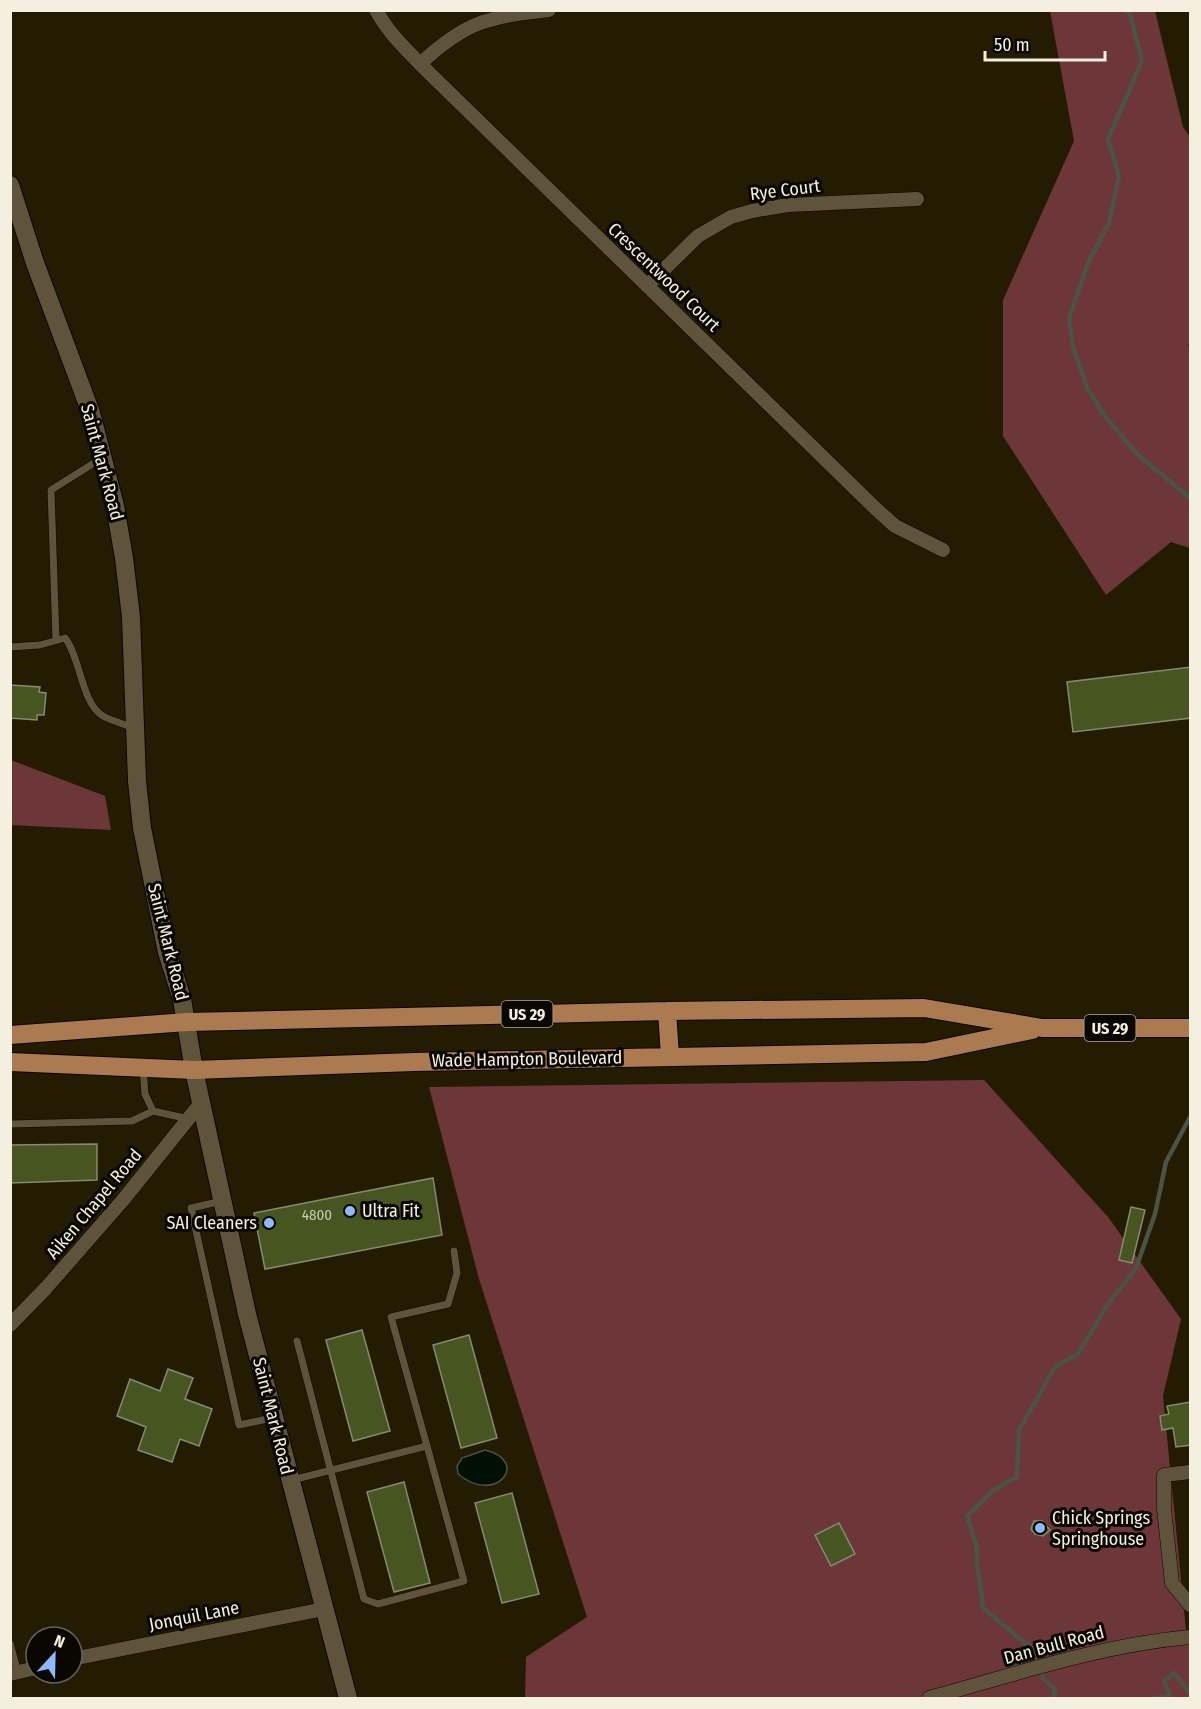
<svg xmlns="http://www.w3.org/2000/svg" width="1201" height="1709" font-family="'Fira Sans Condensed',sans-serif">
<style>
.forest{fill:#6d3638}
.water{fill:#001003;stroke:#4a5345;stroke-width:1.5}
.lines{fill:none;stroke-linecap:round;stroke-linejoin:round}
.stream{stroke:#4a5345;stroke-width:4.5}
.building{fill:#475521;stroke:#838c71;stroke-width:1.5}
.lane-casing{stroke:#0d0500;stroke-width:8}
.street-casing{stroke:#0d0500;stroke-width:15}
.secondary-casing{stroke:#0d0500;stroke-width:20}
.primary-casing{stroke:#0d0500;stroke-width:20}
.lane{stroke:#5f543b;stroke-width:7}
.street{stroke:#5f543b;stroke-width:14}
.secondary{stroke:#5f543b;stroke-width:18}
.primary{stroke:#ac7a51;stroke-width:18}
.poi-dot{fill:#8eb9fc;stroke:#0a0601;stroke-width:2}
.labels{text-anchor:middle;stroke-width:6;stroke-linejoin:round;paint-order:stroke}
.number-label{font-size:15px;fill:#cac8b0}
.shield{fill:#0a0601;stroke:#aea99d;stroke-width:1.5}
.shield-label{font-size:16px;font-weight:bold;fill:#f5efe0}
.street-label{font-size:18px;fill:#f5efe0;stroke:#0a0601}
.poi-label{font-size:18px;fill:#f5efe0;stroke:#0a0601;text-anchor:start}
</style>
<rect width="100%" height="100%" fill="#241b03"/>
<path class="forest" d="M1050 11H1155L1183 127 1190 137V343L1188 345 1190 348V548L1171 542 1106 595 1003 436V300L1074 141Z
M11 760 105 796 111 830 11 825Z
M984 1080 1108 1217 1181 1319 1163 1396 1186 1630 1190 1635V1698H525L526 1657 587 1617 479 1279 429 1087Z"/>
<path class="water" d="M485 1450C531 1461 496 1506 458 1474L457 1466 462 1458Z"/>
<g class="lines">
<path class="stream" d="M1125 10 1130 14 1142 61 1108 139 1119 176 1109 223 1088 263 1069 318 1073 347 1087 387 1104 415 1138 455 1190 498
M1054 1698 1055 1689 1043 1678 1037 1653 983 1608 977 1561V1548L967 1516 992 1491 1017 1477 1019 1430 1055 1367 1078 1354 1106 1307 1136 1268 1155 1214 1166 1162 1190 1117
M1154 1698 1170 1696 1164 1681 1174 1673 1190 1693"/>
</g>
<path class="building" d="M1191 667V718L1073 732 1067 682Z
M10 685 40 687 39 692 46 693 44 715H37V720L10 718Z
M97 1144V1180L10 1183V1145Z
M433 1178 442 1235 265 1269 254 1213Z
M1131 1207 1145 1210 1132 1263 1119 1260Z
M362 1330 390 1431 353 1441 326 1340Z
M469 1335 497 1438 461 1448 433 1345Z
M168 1369 193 1378 185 1399 212 1409 199 1446 180 1439 172 1462 138 1450 146 1427 117 1416 130 1379 160 1391Z
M1191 1402V1445L1176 1447 1173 1428 1162 1430 1160 1416 1169 1414 1167 1406Z
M404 1482 430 1583 394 1592 367 1492Z
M512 1493 539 1594 502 1603 475 1503Z
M1034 1521H1042L1050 1530 1043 1536 1035 1534 1031 1529Z
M839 1523 855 1554 831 1566 815 1535Z"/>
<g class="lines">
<g class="lane-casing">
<path id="lane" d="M56 640 51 490 102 458
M10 647 40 645 65 638C81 658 81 703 103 716 112 721 124 724 134 728
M143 1068 145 1094 153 1111 189 1119
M10 1124 132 1121 153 1111
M222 1201 191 1208 239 1425 272 1418
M297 1341 364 1599 378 1604 464 1581 427 1446
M292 1480 427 1446 391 1317 448 1304 457 1273 454 1251
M10 1643 18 1673"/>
</g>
<g class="street-casing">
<path id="street" d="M376 10C387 31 404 47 420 64L875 508 895 526 943 550
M420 64C466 21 488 17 549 10
M647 286 698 236 731 217 752 211 788 205 917 199
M10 1325 46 1288 123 1200 201 1103
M1190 1472 1164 1475V1509L1172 1583 1190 1605
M72 1659 324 1609
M10 1674 36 1668
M929 1698C1016 1674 1101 1645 1190 1637"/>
</g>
<g class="secondary-casing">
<path id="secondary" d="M10 185 35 263 91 413 115 506 124 558 131 617 137 781 142 828 167 952 182 999 194 1070 247 1314 348 1698"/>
</g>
<g class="primary-casing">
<path id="primary" d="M667 1011 670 1056
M10 1035 187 1022 667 1011 924 1008 1042 1028H1190
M10 1062 194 1070 414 1062 926 1052 1032 1030"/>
</g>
<use href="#lane" class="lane"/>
<use href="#street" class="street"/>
<use href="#secondary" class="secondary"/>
<use href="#primary" class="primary"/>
</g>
<g class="poi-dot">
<circle cx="350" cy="1211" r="6"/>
<circle cx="269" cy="1223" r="6"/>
<circle cx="1040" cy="1528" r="6"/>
</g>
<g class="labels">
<g class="number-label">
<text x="317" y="1220">4800</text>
</g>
<g class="shield">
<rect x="501.5" y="1001" width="51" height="26" rx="4.5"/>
<rect x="1084.5" y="1015" width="51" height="26" rx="4.5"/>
</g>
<g class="shield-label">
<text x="527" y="1020">US 29</text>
<text x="1110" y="1034">US 29</text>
</g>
<g class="street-label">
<text transform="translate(785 190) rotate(-7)" y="6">Rye Court</text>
<text transform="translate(664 277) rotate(44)" y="6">Crescentwood Court</text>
<text transform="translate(102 462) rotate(75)" y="6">Saint Mark Road</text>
<text transform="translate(168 942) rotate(76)" y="6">Saint Mark Road</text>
<text transform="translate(527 1059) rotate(-1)" y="6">Wade Hampton Boulevard</text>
<text transform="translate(94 1204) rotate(-50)" y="6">Aiken Chapel Road</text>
<text transform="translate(273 1416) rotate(76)" y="6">Saint Mark Road</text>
<text transform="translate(194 1616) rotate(-11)" y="6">Jonquil Lane</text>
<text transform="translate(1054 1645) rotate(-15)" y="6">Dan Bull Road</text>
</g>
<g class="poi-label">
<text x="362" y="1217">Ultra Fit</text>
<text x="257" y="1229" text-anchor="end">SAI Cleaners</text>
<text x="1052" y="1524">Chick Springs<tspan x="1052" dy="21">Springhouse</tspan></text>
</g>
</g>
<rect width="1201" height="1709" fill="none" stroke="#f5efe0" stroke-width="24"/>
<g transform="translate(54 1655) rotate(22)"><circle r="28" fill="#0a0601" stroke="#68635a" stroke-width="1.5"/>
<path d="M0-4.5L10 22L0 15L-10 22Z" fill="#8eb9fc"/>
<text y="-9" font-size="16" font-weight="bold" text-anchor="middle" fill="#f5efe0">N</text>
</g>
<path d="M985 51v9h120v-9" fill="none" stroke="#f5efe0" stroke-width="3"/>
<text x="994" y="51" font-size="18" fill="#f5efe0" stroke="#0a0601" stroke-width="4.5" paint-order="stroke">50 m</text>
</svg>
